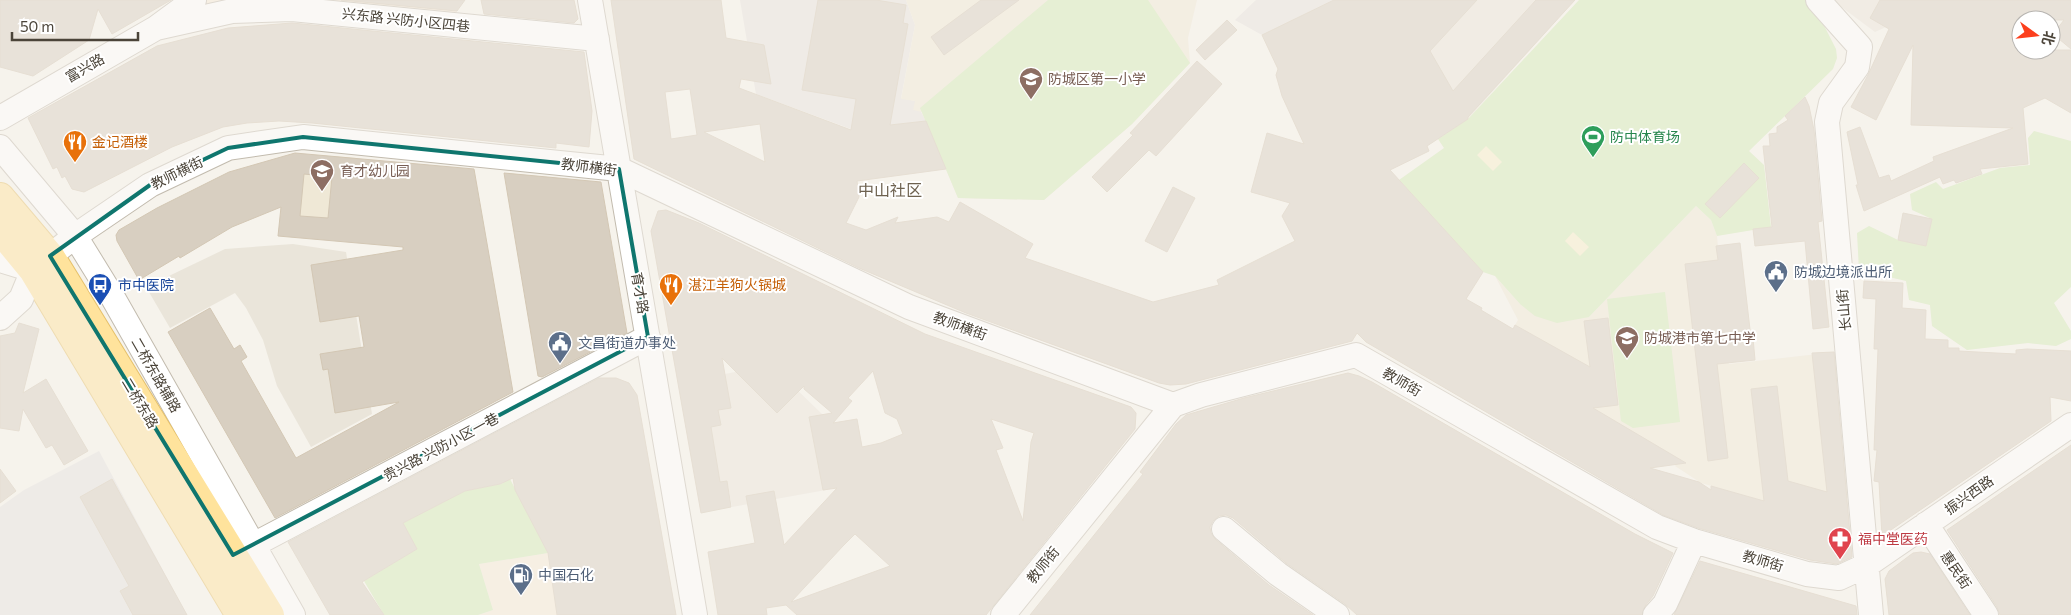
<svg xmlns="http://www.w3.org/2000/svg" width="2071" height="615" font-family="Commissioner,'Noto Sans SC',sans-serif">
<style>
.residential{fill:#eae5da}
.commercial{fill:#f7ead8}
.industrial{fill:#e6e2dd}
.education{fill:#efe8d6}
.green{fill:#d2eab5}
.sand{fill:#f9efc9}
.parking{fill:#e5e3e0}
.building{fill:#d8cfc1;stroke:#d3c7b4;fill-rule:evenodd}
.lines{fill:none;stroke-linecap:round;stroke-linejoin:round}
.minor-casing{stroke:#c2bbae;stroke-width:26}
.major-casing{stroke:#e6c16a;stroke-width:30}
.minor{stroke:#fff;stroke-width:24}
.major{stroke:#ffe39c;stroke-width:28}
.marked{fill:none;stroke:#0f766e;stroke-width:4;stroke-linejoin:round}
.labels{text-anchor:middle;stroke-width:4;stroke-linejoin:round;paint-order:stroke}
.street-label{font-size:14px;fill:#4b4439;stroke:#fff}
.education-label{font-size:14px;fill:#785e54;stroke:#fff;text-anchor:start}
.leisure-label{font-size:14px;fill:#27864d;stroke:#fff;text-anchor:start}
.food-label{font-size:14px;fill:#c56008;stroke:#fff;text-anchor:start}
.service-label{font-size:14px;fill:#4e5e75;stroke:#fff;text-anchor:start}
.transit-label{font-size:14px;fill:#164399;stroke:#fff;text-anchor:start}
.health-label{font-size:14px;fill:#be3a42;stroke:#fff;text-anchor:start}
.quarter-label{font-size:16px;fill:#6e6250;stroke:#fff}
</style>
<rect width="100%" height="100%" fill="#f6f3ec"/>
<path class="residential" d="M1415 0H1537L1558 19 1468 119 1413 20Z
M1832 0H1901L1886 27 1875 32Z
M293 244 346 252 372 414 311 447 277 386 263 340 246 308 235 293 170 328 146 287 225 249Z
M756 350 823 415 825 424 857 419 862 446 840 484 826 490 732 507 727 481 720 482 711 427 721 425 718 410 731 408 725 374 735 372Z"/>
<path class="commercial" d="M203 0H456L458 10 454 15 174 20Z
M548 553 557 615H478L493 610 479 564Z"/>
<path class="industrial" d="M740 0H906L915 25 901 98 915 101 926 121 851 129 756 94Z
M1256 0H1334L1262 35 1235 20Z"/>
<path class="education" d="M906 0H1197L1188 38 1190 63 1132 124 1044 200 958 198 922 112 913 110 915 101 901 99 915 25Z
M319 155 356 158 349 242 281 214 293 173 317 175Z
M1696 206 1711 220 1717 236 1729 364 1835 352 1838 380 1835 381 1848 498 1782 506 1701 483 1675 466 1679 460 1521 366 1537 337 1515 325 1518 320 1495 276 1520 304 1589 317Z"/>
<path class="green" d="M1048 0H1148L1190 63 1132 124 1044 200 958 198 920 108Z
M1579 0H1811L1836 49 1837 58 1833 69 1749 151 1764 165 1771 227 1717 236 1711 220 1696 206 1589 317 1557 323 1535 316 1520 304 1495 276 1483 272 1399 180 1444 148 1438 139 1468 119Z
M2034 131 2071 141V287L2054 303 2071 331V339L2056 346 2028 343 1967 350 1932 326 1930 305 1909 300 1906 281 1859 270 1857 233 1869 226 1898 240 1926 246 1932 219 1912 210 1910 194 1936 182 1943 189 2000 168 2030 165 2028 138Z
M1665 292 1680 422 1633 428 1621 421 1607 299Z
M510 479 548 553 479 564 493 610 478 615H384L364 581 417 549 403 523 465 491 501 484Z"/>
<path class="sand" d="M1486 146 1502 162 1493 171 1477 155Z
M1573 232 1589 247 1580 256 1565 241Z"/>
<path class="parking" d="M99 451 187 615H0V507L24 490Z"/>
<path class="building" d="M0 0H171L112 34 98 9 89 40 33 76 0 67Z
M341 0H465L457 11Z
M481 0H574L578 19 574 23 484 14Z
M611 0H721L726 38 764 45 771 84 741 79 739 88 851 130 856 99 802 90 818 0H876L906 5 903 23 908 24 890 125 926 121 946 169 857 181 859 197 846 223 866 230 898 217 895 223 937 217 949 222 960 202 1033 244 1025 258 1153 302 1219 285 1217 280 1295 241 1282 216 1290 203 1251 192 1267 133 1304 144 1282 96 1276 75 1278 69 1262 35 1334 0H1477L1430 51 1453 91 1536 0H1575L1468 117V119L1427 146 1429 151 1390 170 1483 272 1466 299 1482 308 1481 310 1513 329 1515 325 1590 367 1584 321 1608 318 1618 405 1593 408 1686 463 1650 468 1699 482 1711 490V486L1764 501 1751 389 1777 386 1788 481 1827 492 1812 353 1834 352 1852 557 1837 564 1810 560 1698 528 1663 515 1366 342 1357 333 1352 341 1186 384 1170 385 1159 383 966 313 859 268 634 159ZM690 89 697 135 671 139 665 92ZM760 124 765 162 704 132Z
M981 0H1019L944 55 931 37Z
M1880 0H2071V49L2053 34 2064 20H2021V50H2071V113L2045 98 2023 108 2028 164 1980 169 1982 174 1956 183 1954 180 1943 184 1940 177 1864 211 1856 185H1858L1847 132 1860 127 1879 178 1889 175 1891 181 1934 161 1933 157 2013 128 1911 125 1913 45 1876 120 1851 107 1868 75 1889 29 1870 18Z
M1227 20 1237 30 1205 60 1196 50Z
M292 23 584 52 592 111 589 147 556 143V148L312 123 279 121 247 123 223 127 172 147 84 192 72 189 65 176 62 178 57 167 53 169 28 118 157 46 228 28Z
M1197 61 1222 84 1156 156 1149 150 1107 192 1092 177 1133 135 1130 133Z
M1805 97 1809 106 1814 130 1822 221 1818 222 1829 327 1813 329 1805 241 1755 246 1753 229 1772 227 1763 146H1770L1769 134 1777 133V127L1788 120 1785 116Z
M295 153 474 169 513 392 275 518 168 332 210 308 234 349 240 345 247 357 241 361 296 458 399 402 335 413 328 369 323 370 320 354 364 347 359 316 320 322 311 265 403 250V247L278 236 281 207 232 227 180 258 179 256 139 280 117 241 116 235 119 230 157 208 229 172ZM304 174 332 177 328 218 300 216Z
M1744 163 1759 178 1720 218 1705 204Z
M504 173 601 182 627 333 542 377 538 376Z
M1173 187 1195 198 1167 252 1145 241Z
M666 210 699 223 925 334 1131 407 1136 413 1135 429 986 615H797L786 605 766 608 767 615H718L708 552 755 543 746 496 774 491 784 545 837 488 823 490 809 417 832 413 804 389V386L777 413 722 358 731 408 718 410 721 425 711 427 720 482 727 481 731 507 701 513 651 231 658 211ZM873 371 885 413 897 419 903 434 881 443 862 447 857 419 833 423 852 401 848 398ZM991 419 1034 433 1031 442 1023 521 996 450 1003 448ZM855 534 890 566 791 602 843 546Z
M1903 213 1932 219 1926 246 1898 240Z
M1740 243 1751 338H1753L1755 360 1717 364 1728 458 1708 461 1685 264 1718 260 1716 246Z
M1864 281 1903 283 1902 308 1926 310 1925 339 1948 340V348H1959V351L1996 353 2016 354V350L2027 349 2071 351V401L2050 397 2051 421 1882 536 1879 482 1874 481 1877 450H1874L1878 349H1874L1876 299 1863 298Z
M19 323 39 329 23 393 46 379 88 451 64 465 52 445 46 448 23 409 19 431 0 428V336L15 333Z
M1348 373 1359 376 1372 382 1635 534 1673 553 1653 596 1645 606 1642 615H1357L1345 604 1286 563 1233 518 1226 515 1219 516 1213 521 1210 527 1211 533 1215 539 1269 585 1313 615H1030L1143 474 1140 472 1176 424 1186 415 1244 398Z
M599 378H616L629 383 637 395 676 615H557L548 553 515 490 513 478 500 484 465 491 403 523 417 549 362 582 384 615H330L288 542Z
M2071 445V615H2000L1997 607 1947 530Z
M0 469 16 491 0 503Z
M112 479 187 615H133L120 591 129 586 80 497Z
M1921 552 1930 554 1970 615H1889L1885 579 1889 571 1913 553Z
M1700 561 1856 606 1857 615H1674Z"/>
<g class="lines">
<g class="minor-casing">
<path id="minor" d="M590 0 695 615
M1818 0 1860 47 1857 67 1831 103 1827 122 1871 615
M156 28 232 11 292 9 597 39
M0 118 156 28 194 0
M0 147 75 236 112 296 293 615
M50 256 75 236 150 185 228 148 303 137 619 169 909 307 1173 405
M0 260 33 270 21 299 0 318
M1926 524 1986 615
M1224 529 1278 574 1337 615
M240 552 648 337
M1003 615 1173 405 1201 395 1356 355 1657 527 1694 541 1807 574 1839 578 1867 565 2071 425
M1655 615 1665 604 1694 541"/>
</g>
<g class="major-casing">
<path id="major" d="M0 197 50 256 270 615
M0 230 33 270 240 615"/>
</g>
<use href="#minor" class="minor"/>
<use href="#major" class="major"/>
</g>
<path d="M0 0H2071V615H0ZM303 137 619 169 648 337 233 555 50 256 150 185 228 148Z" fill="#f6f3ec" fill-opacity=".55" fill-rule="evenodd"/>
<path class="marked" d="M303 137 619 169 648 337 233 555 50 256 150 185 228 148Z"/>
<defs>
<g id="school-pin" transform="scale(1.25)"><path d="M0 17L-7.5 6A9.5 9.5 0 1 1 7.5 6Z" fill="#8d6e63" stroke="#fff"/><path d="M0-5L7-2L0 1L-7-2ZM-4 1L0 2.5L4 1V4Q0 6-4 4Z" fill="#fff"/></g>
<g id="stadium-pin" transform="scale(1.25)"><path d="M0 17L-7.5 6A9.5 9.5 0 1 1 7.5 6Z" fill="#2e9e5b" stroke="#fff"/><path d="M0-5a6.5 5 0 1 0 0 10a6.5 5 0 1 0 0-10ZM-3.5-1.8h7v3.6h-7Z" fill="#fff"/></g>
<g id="restaurant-pin" transform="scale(1.25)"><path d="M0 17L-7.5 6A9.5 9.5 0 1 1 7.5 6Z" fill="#e8710a" stroke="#fff"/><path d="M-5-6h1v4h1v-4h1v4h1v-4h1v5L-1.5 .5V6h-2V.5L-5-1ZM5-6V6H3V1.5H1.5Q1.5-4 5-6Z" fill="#fff"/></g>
<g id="civic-pin" transform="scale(1.25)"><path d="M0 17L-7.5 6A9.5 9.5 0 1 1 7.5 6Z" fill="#5c6f8a" stroke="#fff"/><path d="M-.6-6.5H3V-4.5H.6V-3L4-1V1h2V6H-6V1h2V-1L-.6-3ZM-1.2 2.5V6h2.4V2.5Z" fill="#fff"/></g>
<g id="bus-pin" transform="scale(1.25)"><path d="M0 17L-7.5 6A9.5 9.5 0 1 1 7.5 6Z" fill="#1a4fb4" stroke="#fff"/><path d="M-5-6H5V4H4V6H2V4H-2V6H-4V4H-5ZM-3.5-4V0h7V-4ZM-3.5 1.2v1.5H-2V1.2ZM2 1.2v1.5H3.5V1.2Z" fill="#fff"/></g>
<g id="pharmacy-pin" transform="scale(1.25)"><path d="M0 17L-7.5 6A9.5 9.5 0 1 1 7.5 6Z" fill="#e0444e" stroke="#fff"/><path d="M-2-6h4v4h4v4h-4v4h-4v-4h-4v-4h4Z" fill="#fff"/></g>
<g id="fuel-pin" transform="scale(1.25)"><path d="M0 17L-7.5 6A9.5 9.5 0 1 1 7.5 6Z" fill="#5c6f8a" stroke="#fff"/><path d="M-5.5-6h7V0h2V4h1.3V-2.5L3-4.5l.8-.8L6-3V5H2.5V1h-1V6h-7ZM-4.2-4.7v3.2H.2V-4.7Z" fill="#fff"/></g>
</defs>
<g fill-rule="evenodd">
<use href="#school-pin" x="1031" y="79"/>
<use href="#stadium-pin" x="1593" y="137"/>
<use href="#restaurant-pin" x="75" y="142"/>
<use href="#school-pin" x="322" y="171"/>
<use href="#civic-pin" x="1776" y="272"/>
<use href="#bus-pin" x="100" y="285"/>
<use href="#restaurant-pin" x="671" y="285"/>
<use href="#school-pin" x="1627" y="338"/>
<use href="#civic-pin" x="560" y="343"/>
<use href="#pharmacy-pin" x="1840" y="539"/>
<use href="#fuel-pin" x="521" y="575"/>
</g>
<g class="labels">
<g class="street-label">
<text transform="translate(406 20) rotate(6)" y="5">兴东路 兴防小区四巷</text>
<text transform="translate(85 68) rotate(-30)" y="5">富兴路</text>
<text transform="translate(589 167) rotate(7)" y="5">教师横街</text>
<text transform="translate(177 173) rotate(-26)" y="5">教师横街</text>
<text transform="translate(640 293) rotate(80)" y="5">育才路</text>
<text transform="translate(1844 310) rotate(-95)" y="5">长山街</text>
<text transform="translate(960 326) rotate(20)" y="5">教师横街</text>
<text transform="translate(156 375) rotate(60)" y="5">二桥东路辅路</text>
<text transform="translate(1402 382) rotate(30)" y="5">教师街</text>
<text transform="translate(140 403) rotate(59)" y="5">二桥东路</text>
<text transform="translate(441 447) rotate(-28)" y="5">贵兴路 兴防小区一巷</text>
<text transform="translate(1969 495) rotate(-35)" y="5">振兴西路</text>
<text transform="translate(1763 561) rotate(16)" y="5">教师街</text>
<text transform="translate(1043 565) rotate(-51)" y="5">教师街</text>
<text transform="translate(1956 570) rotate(56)" y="5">惠民街</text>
</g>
<g class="education-label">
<text x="1048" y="84">防城区第一小学</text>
<text x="340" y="176">育才幼儿园</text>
<text x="1644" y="343">防城港市第七中学</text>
</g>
<g class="leisure-label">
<text x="1610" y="142">防中体育场</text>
</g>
<g class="food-label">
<text x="92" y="147">金记酒楼</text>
<text x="688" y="290">湛江羊狗火锅城</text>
</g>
<g class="service-label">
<text x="1794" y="277">防城边境派出所</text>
<text x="578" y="348">文昌街道办事处</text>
<text x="538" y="580">中国石化</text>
</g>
<g class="transit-label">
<text x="118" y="290">市中医院</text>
</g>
<g class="health-label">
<text x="1858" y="544">福中堂医药</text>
</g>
<g class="quarter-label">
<text x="890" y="196">中山社区</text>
</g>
</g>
<g transform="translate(2036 35) rotate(105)"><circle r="24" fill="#ffffff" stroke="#b7b4b0"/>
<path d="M0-4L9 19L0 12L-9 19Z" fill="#fc3f1d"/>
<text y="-8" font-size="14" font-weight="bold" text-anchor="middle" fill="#4b4439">北</text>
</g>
<path d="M12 32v8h126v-8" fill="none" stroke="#4b4439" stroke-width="2.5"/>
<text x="20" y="32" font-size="15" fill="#4b4439" stroke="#ffffff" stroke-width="4" paint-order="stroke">50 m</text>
</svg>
